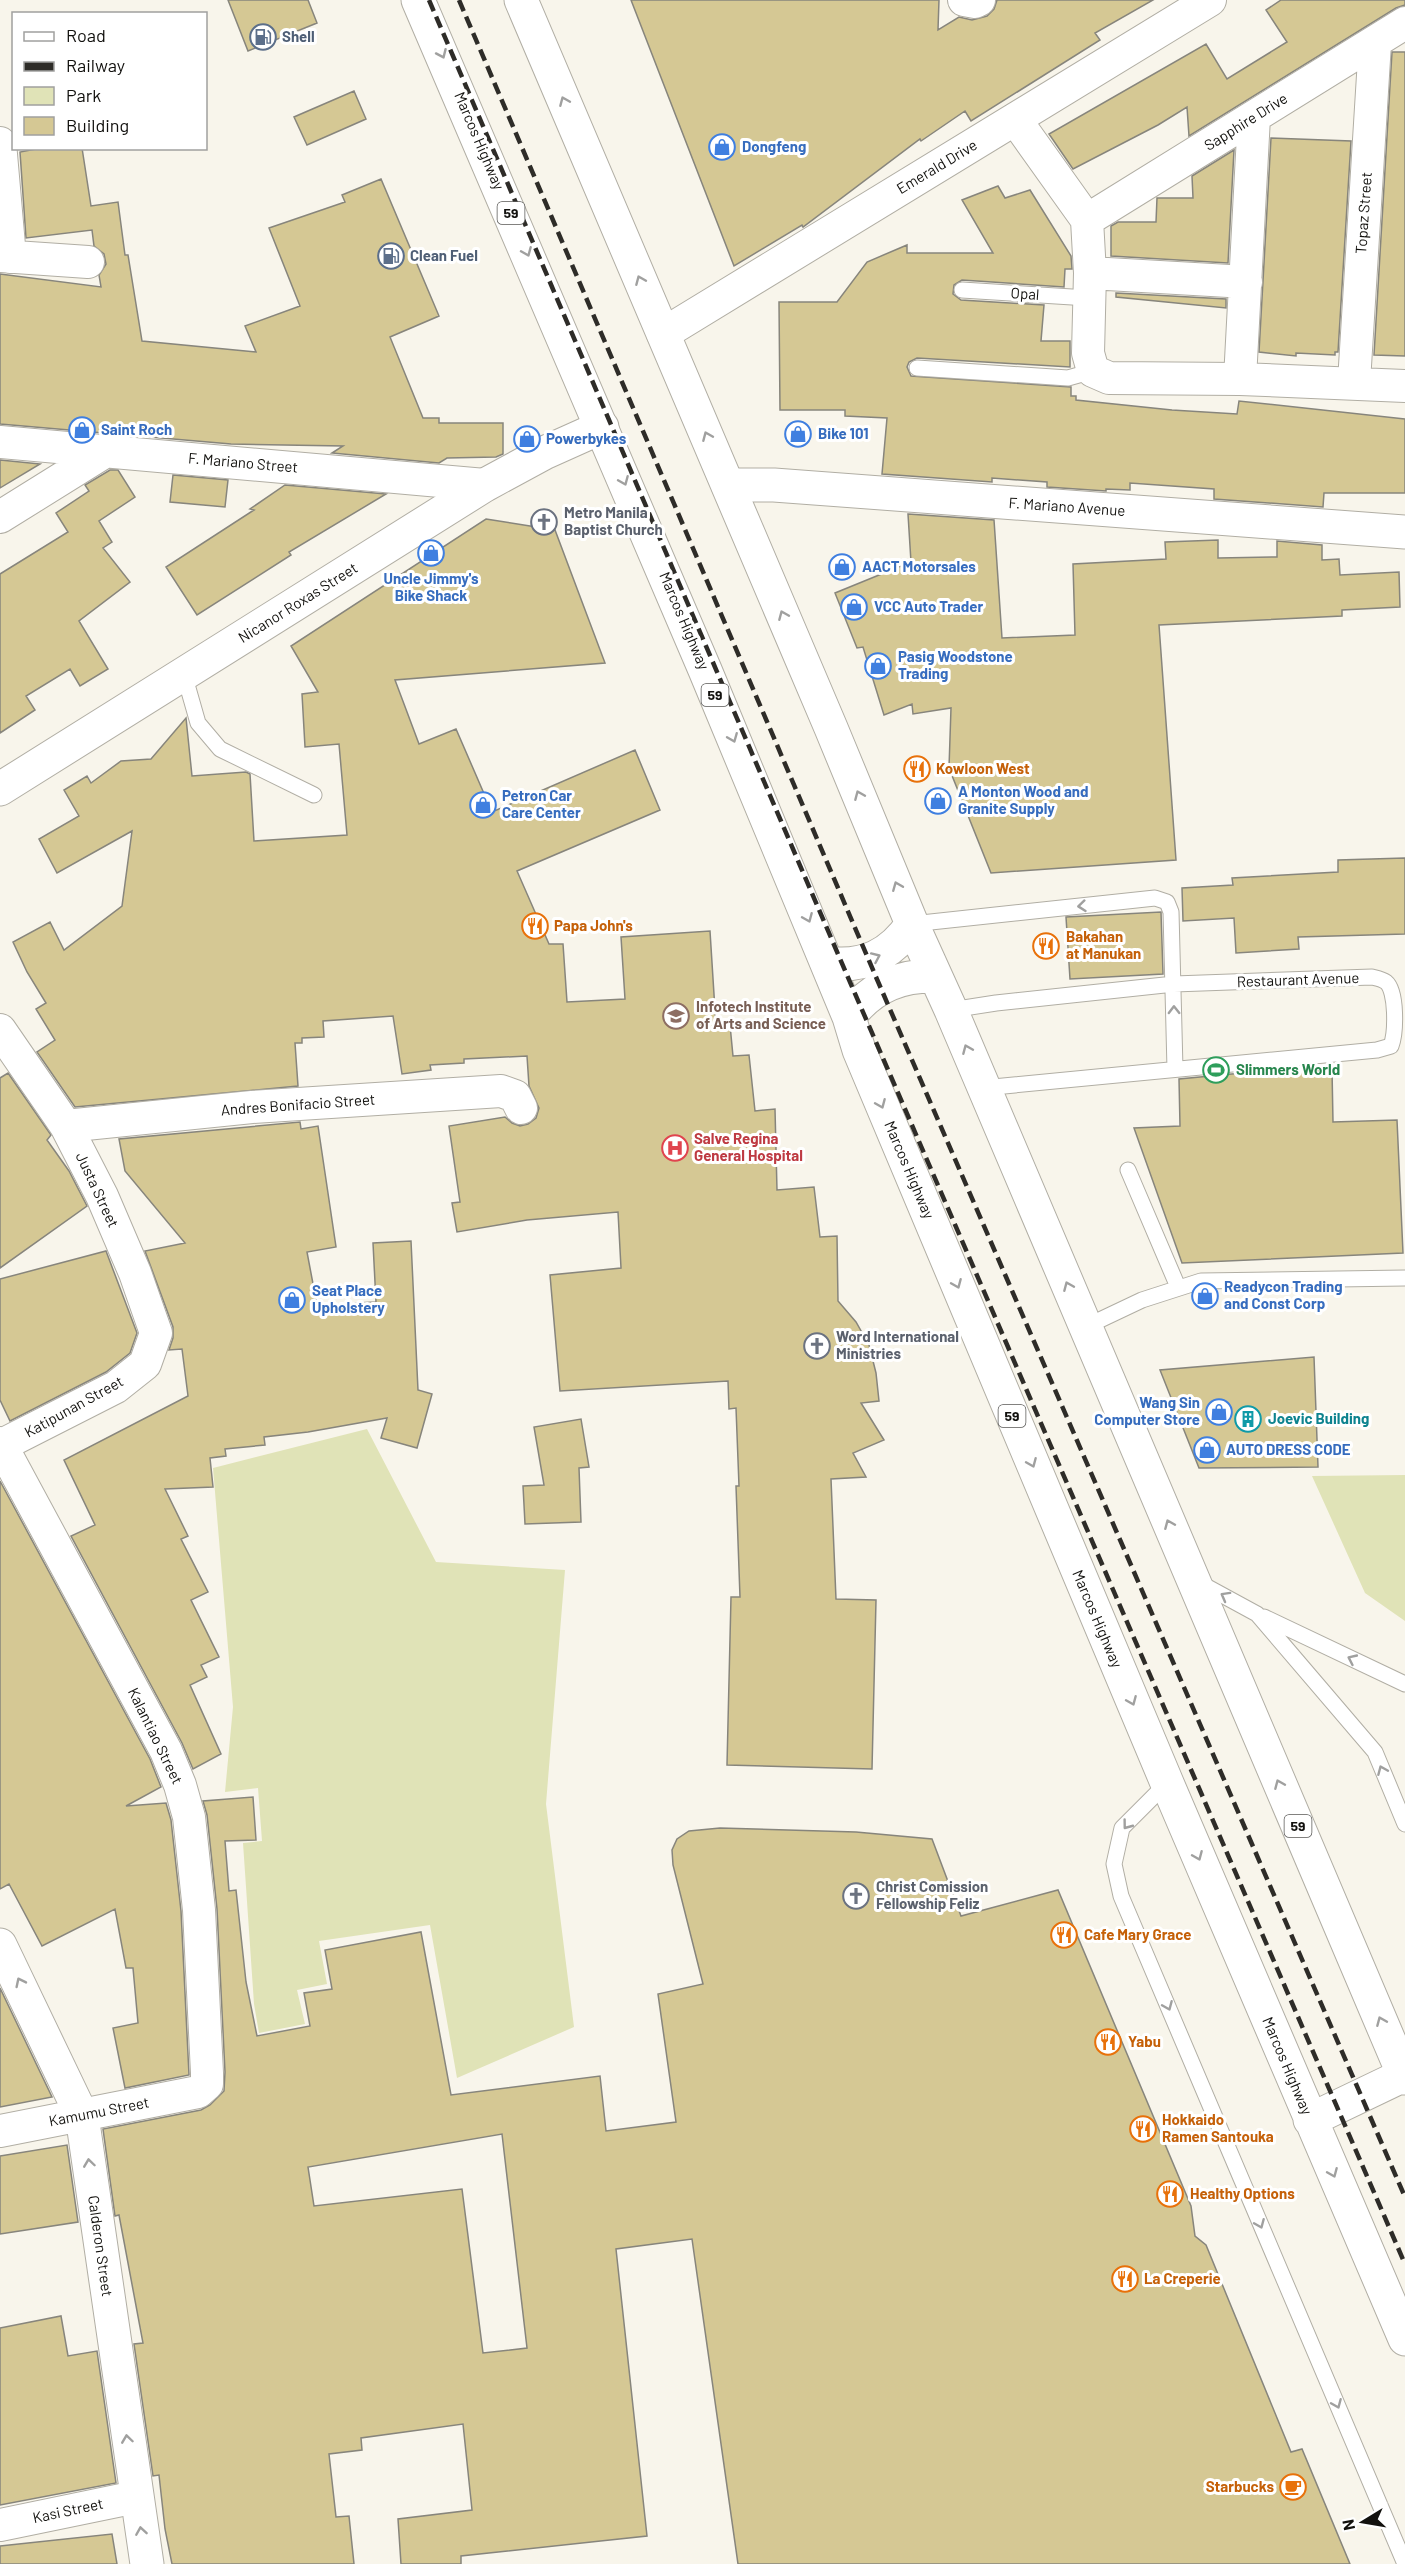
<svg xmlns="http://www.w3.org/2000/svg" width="1405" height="2564" font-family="Barlow,sans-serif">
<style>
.green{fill:#e0e3b7}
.building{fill:#d5c894;stroke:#87857c;stroke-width:1.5;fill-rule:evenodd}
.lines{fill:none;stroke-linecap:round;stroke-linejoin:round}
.lane-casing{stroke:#b1aea4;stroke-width:17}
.street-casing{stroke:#b1aea4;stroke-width:34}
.secondary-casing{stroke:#b1aea4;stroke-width:35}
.primary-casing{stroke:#b1aea4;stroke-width:35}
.lane{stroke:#fff;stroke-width:15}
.street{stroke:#fff;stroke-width:32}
.secondary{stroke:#fff;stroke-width:33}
.primary{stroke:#fff;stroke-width:33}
.rail{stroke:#2e2c28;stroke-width:4.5;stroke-dasharray:12 6;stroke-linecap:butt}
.oneway{stroke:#a0a09f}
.labels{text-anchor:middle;stroke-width:6;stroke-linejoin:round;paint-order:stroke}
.shield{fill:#fff;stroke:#595856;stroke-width:1.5}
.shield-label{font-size:14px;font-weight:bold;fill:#12110e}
.service-label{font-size:15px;font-weight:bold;fill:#4e5e75;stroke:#fff;text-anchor:start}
.street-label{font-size:15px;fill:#12110e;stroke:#fff}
.shop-label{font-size:15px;font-weight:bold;fill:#366cbe;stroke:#fff;text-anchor:start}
.worship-label{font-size:15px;font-weight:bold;fill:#5b616d;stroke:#fff;text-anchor:start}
.food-label{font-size:15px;font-weight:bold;fill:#c56008;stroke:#fff;text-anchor:start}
.education-label{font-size:15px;font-weight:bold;fill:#785e54;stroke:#fff;text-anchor:start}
.leisure-label{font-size:15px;font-weight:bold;fill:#27864d;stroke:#fff;text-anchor:start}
.health-label{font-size:15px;font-weight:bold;fill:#be3a42;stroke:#fff;text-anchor:start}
.culture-label{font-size:15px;font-weight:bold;fill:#0d838f;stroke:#fff;text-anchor:start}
</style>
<rect width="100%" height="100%" fill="#f8f5eb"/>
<path class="green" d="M367 1429 436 1562 565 1570 546 1804 574 2027 457 2078 430 1925 319 1941 327 1984 297 1990 305 2024 259 2033 254 2004 243 1843 262 1841 258 1788 225 1792 233 1707 213 1468Z
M1405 1475V1621L1365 1593 1312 1476Z"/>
<path class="building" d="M228 0H308L317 23 248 51Z
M631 0H939L938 30 959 17 972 20 987 16 994 9 997 0H1153L1095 33 1100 40 971 121 965 111 921 141 920 139 803 227 802 225 734 266Z
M1281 0H1405V5L1396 8 1189 136 1187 107 1158 125 1073 169 1049 134 1206 44 1227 79 1287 42 1266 10Z
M1392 52H1405V356L1374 355Z
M354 91 366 119 307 145 294 117Z
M1271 138 1351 141 1338 352H1335V355L1296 353V356L1259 352Z
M41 148H82L91 206 118 202 125 255H128L142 341 256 352 245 326 300 306 269 228 345 202 342 195 381 179 439 316 390 337 423 418H439V423H503V454L496 457 447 458 439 463 332 453 343 446 231 444 0 424V274L101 287 99 275 106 264 104 254 94 246 92 230 26 238 20 152Z
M1234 150 1228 263 1111 256V226L1118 222H1156L1157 198H1193L1192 176Z
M998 186 1005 198 1030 190 1071 256 1072 269H1065L1064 287 962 280 954 285 953 294 961 300 1044 305 1041 341H1070V367L917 358 909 362 907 367 911 376 1071 387V396H1076V400L1172 410 1237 414 1239 401 1405 419V493H1324L1323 507 1214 499V489L1130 483V490L1106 489V491L1047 487V482L992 478V482L882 474 887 418 845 416V410H780L779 302H837L867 262 907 245V253H993L962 200Z
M1116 293 1226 299V308L1116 297Z
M0 460 40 464 0 488Z
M110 470H118L135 497 99 521 112 542 103 548 130 582 79 621 108 669 80 686 70 669 26 696 35 710 0 733V574L68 532 56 513 89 491 85 485Z
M173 475 228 480 225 507 170 502Z
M285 485 386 494 289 552 291 555 197 615 166 567 254 510 250 509Z
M908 514 994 520 1002 638 1075 635 1073 564 1166 559 1165 542 1218 540V558L1277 557V541L1322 545V560L1339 559 1340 575 1399 572 1400 607 1342 610V616L1159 625 1176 860 991 873 949 768 951 708 913 714 912 704 884 715 863 647 857 648 835 593 911 562Z
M486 519 555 530 605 663 395 680 419 744 456 729 492 812 635 750 660 810 517 871 549 944H563L567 1002 625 999 621 937 710 931 716 1026 730 1025 733 1056 749 1055 755 1111 775 1109 777 1190 814 1187 820 1237 837 1236 838 1301 856 1322 869 1345 876 1373 879 1401 861 1403 884 1440 853 1453 866 1477 831 1479 836 1599 876 1600 872 1769 727 1765 731 1597H740L736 1486H739L736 1408 729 1409 728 1381 560 1391 550 1275 621 1268 618 1212 527 1220 457 1232 452 1203 460 1202 449 1126 505 1117 512 1123 520 1126 528 1124 536 1118 539 1108 529 1086 527 1056 464 1059V1063L430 1065 431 1070 402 1074 393 1016 323 1021 324 1037 302 1038V1043H295L298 1086 75 1107 37 1052 55 1040 36 1009 46 1003 27 972 13 942 50 922 64 950 122 906 132 831 57 873 39 839 79 816 64 790 87 776 91 783 121 761 151 759 186 718 192 776 246 772 250 774 254 841 347 835 339 744 305 747 302 694 318 692 291 646Z
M1405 858V934L1298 937 1299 949 1236 953 1234 918 1183 921 1182 888 1233 885 1232 878 1338 872V860Z
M1161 912 1163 974 1070 979 1066 917Z
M1332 1069 1333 1122 1397 1120 1403 1253 1182 1263 1134 1128 1180 1126 1179 1079 1253 1072Z
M8 1073 51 1135 47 1140 69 1171 87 1206 0 1268V1078Z
M300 1122 301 1129 318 1126 336 1247 307 1252 317 1305 376 1302 373 1243 411 1241 418 1390 432 1394 417 1448 381 1438 387 1418 308 1432 264 1437 265 1445 225 1449 226 1456 210 1458 213 1487 165 1489 188 1536 181 1539 208 1592 191 1600 219 1657 201 1665 207 1677 190 1685 221 1754 193 1769 182 1743 71 1536 95 1525 64 1460 188 1396 182 1349 169 1350 173 1338V1327L145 1251 185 1243 125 1171 119 1139Z
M106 1251 137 1333 130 1353 106 1372 10 1421 0 1400V1279Z
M1314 1357 1318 1467 1199 1468 1160 1370Z
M581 1419 589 1467 579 1468 581 1522 525 1524 523 1486 544 1485 534 1427Z
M0 1481 150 1759 161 1787 126 1806 166 1803 171 1820 181 1911 189 2075 125 2088 113 2028 138 2023 133 1968H126L115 1909 42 1946 9 1884 0 1889Z
M253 1797 256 1840 225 1841 229 1891 236 1890 246 1982 257 2036 310 2026 304 1993 332 1989 325 1950 421 1932 451 2095 600 2076 606 2131 676 2122 658 1994 703 1984 673 1865 672 1850 677 1839 689 1831 720 1828 856 1832 932 1839 961 1916 1058 1890 1191 2206 1195 2236 1206 2245 1291 2452 1302 2449 1350 2564H738L692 2239 616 2249 647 2536 461 2556V2564H401L398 2519 472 2510 463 2424 361 2438 362 2450 329 2454 336 2517 349 2516 354 2564H172L165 2529 159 2475 153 2476 134 2344 143 2343 119 2215 115 2216 103 2129 201 2110 210 2105 224 2091 225 2072 217 1909 207 1815 203 1801ZM502 2134 527 2348 483 2353 462 2189 314 2206 308 2167Z
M0 1988 52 2097 0 2107Z
M67 2145 78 2222 0 2234V2156Z
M61 2316 68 2356 97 2351 116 2483 0 2505V2328Z
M112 2534 117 2564H0V2546Z"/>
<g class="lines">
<g class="lane-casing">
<path id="lane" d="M962 290 1088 298
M917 368 1068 378 1093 371
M184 674 198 723 220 749 314 795
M912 924 1155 898 1167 902 1171 912 1175 1069
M951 1010 996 1003 1174 984 1372 977C1376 978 1382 979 1386 982 1397 991 1396 1033 1391 1046L1377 1050 983 1088
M1128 1170 1178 1287
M1085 1327 1142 1300 1201 1281 1405 1278
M1200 1583 1257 1614 1375 1752 1405 1824
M1264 1617 1405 1684
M1167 1783 1122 1828 1114 1864 1121 1896 1405 2564"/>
</g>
<g class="street-casing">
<path id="street" d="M964 0 975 2 979 0
M1015 119 1087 220 1090 273 1088 353 1093 371 1109 378 1240 379 1405 386
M0 143 10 257
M1087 220 1405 23
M0 256 88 262
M1090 273 1246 282
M663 334 1210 0
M1240 379 1254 117
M1354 382 1375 43
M0 442 485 485
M0 517 106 451
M0 1030 66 1126 102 1196 135 1273 156 1333 145 1364 116 1387 0 1446
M66 1126 252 1107 501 1091 515 1096 521 1108
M0 1443 166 1751 180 1785 189 1817 199 1910 207 2073V2084L198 2092 0 2131
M0 2525 136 2497"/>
</g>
<g class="secondary-casing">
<path id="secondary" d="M728 485H774L1405 532
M0 789 485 485 544 453 602 427
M0 1945 82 2116 147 2564"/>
</g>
<g class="primary-casing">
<path id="primary" d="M418 0 705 670 849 1017 859 1050 1167 1783 1405 2339
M521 0 831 728 912 924 951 1010 1405 2078
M827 963C864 968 891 955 912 924
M849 1017C870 988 899 975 935 976
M1310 2120 1404 2075"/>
</g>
<use href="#lane" class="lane"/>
<use href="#street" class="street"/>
<use href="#secondary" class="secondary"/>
<use href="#primary" class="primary"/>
<path class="rail" d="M429 0 853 989 1405 2264
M459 0 876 977 1405 2197"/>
</g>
<defs><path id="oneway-chevron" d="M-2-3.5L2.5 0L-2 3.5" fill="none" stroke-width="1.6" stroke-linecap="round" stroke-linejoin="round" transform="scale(1.5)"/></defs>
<g class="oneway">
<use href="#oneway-chevron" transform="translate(442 54) rotate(66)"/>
<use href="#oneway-chevron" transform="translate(564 101) rotate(-113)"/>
<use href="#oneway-chevron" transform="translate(527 252) rotate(67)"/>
<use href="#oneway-chevron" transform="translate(640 280) rotate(-113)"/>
<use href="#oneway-chevron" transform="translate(707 436) rotate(-113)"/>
<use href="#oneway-chevron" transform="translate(624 481) rotate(67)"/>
<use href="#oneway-chevron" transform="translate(783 615) rotate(-113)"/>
<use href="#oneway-chevron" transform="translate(733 738) rotate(68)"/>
<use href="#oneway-chevron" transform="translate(859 795) rotate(-113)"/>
<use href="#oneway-chevron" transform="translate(897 886) rotate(-112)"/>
<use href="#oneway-chevron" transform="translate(1082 906) rotate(174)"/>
<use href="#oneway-chevron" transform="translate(808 918) rotate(67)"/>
<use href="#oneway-chevron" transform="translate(876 957) rotate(-24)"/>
<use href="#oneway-chevron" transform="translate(1174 1010) rotate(-91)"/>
<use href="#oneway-chevron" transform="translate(967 1049) rotate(-113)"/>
<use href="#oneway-chevron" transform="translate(881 1104) rotate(67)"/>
<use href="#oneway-chevron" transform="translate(957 1284) rotate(67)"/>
<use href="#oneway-chevron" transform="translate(1068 1286) rotate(-113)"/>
<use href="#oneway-chevron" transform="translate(1032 1463) rotate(67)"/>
<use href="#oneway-chevron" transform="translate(1169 1524) rotate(-113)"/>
<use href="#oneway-chevron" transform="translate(1225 1596) rotate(-151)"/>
<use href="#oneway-chevron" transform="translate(1352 1659) rotate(-155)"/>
<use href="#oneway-chevron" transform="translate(1132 1701) rotate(67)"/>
<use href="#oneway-chevron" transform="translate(1382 1770) rotate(-113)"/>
<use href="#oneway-chevron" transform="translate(1279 1784) rotate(-113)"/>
<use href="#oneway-chevron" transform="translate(1127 1825) rotate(127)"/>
<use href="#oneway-chevron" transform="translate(1198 1856) rotate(67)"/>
<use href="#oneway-chevron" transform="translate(20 1982) rotate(-116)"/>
<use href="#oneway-chevron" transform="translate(1168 2006) rotate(67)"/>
<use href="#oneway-chevron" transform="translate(1381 2021) rotate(-113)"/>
<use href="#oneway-chevron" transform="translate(89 2163) rotate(-98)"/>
<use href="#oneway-chevron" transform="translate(1333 2173) rotate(67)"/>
<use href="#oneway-chevron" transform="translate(1260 2224) rotate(67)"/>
<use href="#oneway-chevron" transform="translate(1337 2404) rotate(67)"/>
<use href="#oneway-chevron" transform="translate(127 2439) rotate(-98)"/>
<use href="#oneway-chevron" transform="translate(141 2531) rotate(-99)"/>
</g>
<defs>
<g id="fuel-ring" transform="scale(1.35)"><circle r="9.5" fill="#fff" stroke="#5c6f8a" stroke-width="1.5"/><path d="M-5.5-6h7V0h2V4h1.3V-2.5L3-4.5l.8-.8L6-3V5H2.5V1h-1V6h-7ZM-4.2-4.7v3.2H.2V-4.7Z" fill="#5c6f8a"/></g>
<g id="shop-ring" transform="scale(1.35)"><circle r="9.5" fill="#fff" stroke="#3f7fe0" stroke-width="1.5"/><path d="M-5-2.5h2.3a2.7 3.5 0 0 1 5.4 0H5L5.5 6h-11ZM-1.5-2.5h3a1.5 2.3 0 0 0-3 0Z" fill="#3f7fe0"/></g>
<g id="church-ring" transform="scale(1.35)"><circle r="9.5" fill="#fff" stroke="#6b7280" stroke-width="1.5"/><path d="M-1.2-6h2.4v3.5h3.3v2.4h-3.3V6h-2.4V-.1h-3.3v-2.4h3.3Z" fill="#6b7280"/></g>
<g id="restaurant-ring" transform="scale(1.35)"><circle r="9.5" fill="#fff" stroke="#e8710a" stroke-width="1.5"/><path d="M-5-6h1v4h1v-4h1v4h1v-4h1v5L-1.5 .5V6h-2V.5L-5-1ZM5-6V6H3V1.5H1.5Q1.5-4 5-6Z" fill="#e8710a"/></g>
<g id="university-ring" transform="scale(1.35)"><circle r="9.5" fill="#fff" stroke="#8d6e63" stroke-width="1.5"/><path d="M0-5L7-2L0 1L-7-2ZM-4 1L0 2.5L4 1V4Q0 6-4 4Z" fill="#8d6e63"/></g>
<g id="stadium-ring" transform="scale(1.35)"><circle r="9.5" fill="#fff" stroke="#2e9e5b" stroke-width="1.5"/><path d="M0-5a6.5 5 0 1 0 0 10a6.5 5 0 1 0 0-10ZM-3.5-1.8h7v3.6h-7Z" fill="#2e9e5b"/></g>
<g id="hospital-ring" transform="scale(1.35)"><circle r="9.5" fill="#fff" stroke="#e0444e" stroke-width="1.5"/><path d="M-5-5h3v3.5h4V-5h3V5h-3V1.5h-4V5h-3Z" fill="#e0444e"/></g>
<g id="building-ring" transform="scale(1.35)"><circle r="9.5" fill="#fff" stroke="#0f9aa8" stroke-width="1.5"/><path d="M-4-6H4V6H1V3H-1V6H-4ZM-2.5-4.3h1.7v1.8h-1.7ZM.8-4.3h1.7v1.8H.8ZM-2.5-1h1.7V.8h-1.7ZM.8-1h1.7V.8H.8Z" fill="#0f9aa8"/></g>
<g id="cafe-ring" transform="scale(1.35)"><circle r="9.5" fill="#fff" stroke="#e8710a" stroke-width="1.5"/><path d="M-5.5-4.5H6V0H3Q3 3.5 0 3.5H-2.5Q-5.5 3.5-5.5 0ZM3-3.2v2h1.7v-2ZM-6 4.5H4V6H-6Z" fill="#e8710a"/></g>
</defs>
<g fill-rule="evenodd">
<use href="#fuel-ring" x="263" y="37"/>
<use href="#shop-ring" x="722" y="147"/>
<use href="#fuel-ring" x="391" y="256"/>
<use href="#shop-ring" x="82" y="430"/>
<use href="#shop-ring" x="798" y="434"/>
<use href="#shop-ring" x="527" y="439"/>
<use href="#church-ring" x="544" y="522"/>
<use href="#shop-ring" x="431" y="553"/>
<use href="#shop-ring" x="842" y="567"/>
<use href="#shop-ring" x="854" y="607"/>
<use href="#shop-ring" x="878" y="666"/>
<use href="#restaurant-ring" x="917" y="769"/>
<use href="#shop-ring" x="938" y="801"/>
<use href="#shop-ring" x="483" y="805"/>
<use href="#restaurant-ring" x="535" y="926"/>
<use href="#restaurant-ring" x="1046" y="946"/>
<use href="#university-ring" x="676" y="1016"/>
<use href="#stadium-ring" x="1216" y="1070"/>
<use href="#hospital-ring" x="675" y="1148"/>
<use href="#shop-ring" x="1205" y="1296"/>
<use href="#shop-ring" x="292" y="1300"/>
<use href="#church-ring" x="817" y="1346"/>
<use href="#shop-ring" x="1219" y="1412"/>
<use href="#building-ring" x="1248" y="1419"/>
<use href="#shop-ring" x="1207" y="1450"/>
<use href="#church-ring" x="856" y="1896"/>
<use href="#restaurant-ring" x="1064" y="1935"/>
<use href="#restaurant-ring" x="1108" y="2042"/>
<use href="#restaurant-ring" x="1143" y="2129"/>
<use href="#restaurant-ring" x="1170" y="2194"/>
<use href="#restaurant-ring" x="1125" y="2279"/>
<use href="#cafe-ring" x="1293" y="2487"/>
</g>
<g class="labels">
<g class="shield">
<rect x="497.5" y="202" width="27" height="22" rx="4.5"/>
<rect x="701.5" y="684" width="27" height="22" rx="4.5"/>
<rect x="998.5" y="1405" width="27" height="22" rx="4.5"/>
<rect x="1284.5" y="1815" width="27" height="22" rx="4.5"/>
</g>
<g class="shield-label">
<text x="511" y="218">59</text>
<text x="715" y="700">59</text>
<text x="1012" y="1421">59</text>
<text x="1298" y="1831">59</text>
</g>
<g class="service-label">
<text x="282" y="42">Shell</text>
<text x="410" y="261">Clean Fuel</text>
</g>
<g class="street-label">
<text transform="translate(1246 122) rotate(-32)" y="5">Sapphire Drive</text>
<text transform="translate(479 141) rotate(67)" y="5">Marcos Highway</text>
<text transform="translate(937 167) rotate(-31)" y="5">Emerald Drive</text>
<text transform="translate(1364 213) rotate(-86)" y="5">Topaz Street</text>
<text transform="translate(1025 294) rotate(4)" y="5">Opal</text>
<text transform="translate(243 463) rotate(5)" y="5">F. Mariano Street</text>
<text transform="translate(1067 507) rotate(4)" y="5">F. Mariano Avenue</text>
<text transform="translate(298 603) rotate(-32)" y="5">Nicanor Roxas Street</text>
<text transform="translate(684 621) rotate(67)" y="5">Marcos Highway</text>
<text transform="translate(1298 980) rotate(-2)" y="5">Restaurant Avenue</text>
<text transform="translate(298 1105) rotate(-4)" y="5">Andres Bonifacio Street</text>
<text transform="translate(909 1170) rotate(67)" y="5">Marcos Highway</text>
<text transform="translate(97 1190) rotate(65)" y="5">Justa Street</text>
<text transform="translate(74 1407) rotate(-29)" y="5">Katipunan Street</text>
<text transform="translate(1097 1619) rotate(67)" y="5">Marcos Highway</text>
<text transform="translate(155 1736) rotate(64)" y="5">Kalantiao Street</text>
<text transform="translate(1287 2066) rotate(67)" y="5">Marcos Highway</text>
<text transform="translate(99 2112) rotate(-11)" y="5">Kamumu Street</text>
<text transform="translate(100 2246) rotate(82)" y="5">Calderon Street</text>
<text transform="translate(68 2511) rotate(-12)" y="5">Kasi Street</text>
</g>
<g class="shop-label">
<text x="742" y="152">Dongfeng</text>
<text x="101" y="435">Saint Roch</text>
<text x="818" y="439">Bike 101</text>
<text x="546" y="444">Powerbykes</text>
<text x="862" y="572">AACT Motorsales</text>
<text x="431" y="584" text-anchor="middle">Uncle Jimmy's<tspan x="431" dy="17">Bike Shack</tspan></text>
<text x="874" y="612">VCC Auto Trader</text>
<text x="898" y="662">Pasig Woodstone<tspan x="898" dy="17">Trading</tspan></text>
<text x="958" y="797">A Monton Wood and<tspan x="958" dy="17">Granite Supply</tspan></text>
<text x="502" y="801">Petron Car<tspan x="502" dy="17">Care Center</tspan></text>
<text x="1224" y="1292">Readycon Trading<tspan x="1224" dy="17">and Const Corp</tspan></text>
<text x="312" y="1296">Seat Place<tspan x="312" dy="17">Upholstery</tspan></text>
<text x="1200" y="1408" text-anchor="end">Wang Sin<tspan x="1200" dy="17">Computer Store</tspan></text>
<text x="1226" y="1455">AUTO DRESS CODE</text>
</g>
<g class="worship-label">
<text x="564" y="518">Metro Manila<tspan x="564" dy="17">Baptist Church</tspan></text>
<text x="836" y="1342">Word International<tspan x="836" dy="17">Ministries</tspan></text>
<text x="876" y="1892">Christ Comission<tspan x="876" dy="17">Fellowship Feliz</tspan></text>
</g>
<g class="food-label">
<text x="936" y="774">Kowloon West</text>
<text x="554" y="931">Papa John's</text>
<text x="1066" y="942">Bakahan<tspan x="1066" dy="17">at Manukan</tspan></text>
<text x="1084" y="1940">Cafe Mary Grace</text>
<text x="1128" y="2047">Yabu</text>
<text x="1162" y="2125">Hokkaido<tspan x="1162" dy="17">Ramen Santouka</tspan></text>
<text x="1190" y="2199">Healthy Options</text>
<text x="1144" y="2284">La Creperie</text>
<text x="1274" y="2492" text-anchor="end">Starbucks</text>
</g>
<g class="education-label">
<text x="696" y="1012">Infotech Institute<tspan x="696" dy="17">of Arts and Science</tspan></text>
</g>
<g class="leisure-label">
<text x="1236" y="1075">Slimmers World</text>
</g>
<g class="health-label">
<text x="694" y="1144">Salve Regina<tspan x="694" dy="17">General Hospital</tspan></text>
</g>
<g class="culture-label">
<text x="1268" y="1424">Joevic Building</text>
</g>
</g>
<rect x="12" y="12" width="195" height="138" fill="#ffffff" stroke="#a0a09f" stroke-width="1.5"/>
<rect x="24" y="32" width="30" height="9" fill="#ffffff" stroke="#a0a09f" stroke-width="1.5"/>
<text x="66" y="42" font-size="18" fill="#12110e">Road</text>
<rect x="24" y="62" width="30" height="9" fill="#2e2c28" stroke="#a0a09f" stroke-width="1.5"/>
<text x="66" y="72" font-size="18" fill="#12110e">Railway</text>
<rect x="24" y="87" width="30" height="18" fill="#e0e3b7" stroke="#a0a09f" stroke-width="1.5"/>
<text x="66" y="102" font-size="18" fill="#12110e">Park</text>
<rect x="24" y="117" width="30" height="18" fill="#d5c894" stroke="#a0a09f" stroke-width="1.5"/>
<text x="66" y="132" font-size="18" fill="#12110e">Building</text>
<g transform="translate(1363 2522) rotate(259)" stroke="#ffffff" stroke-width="4.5" paint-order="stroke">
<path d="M0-4.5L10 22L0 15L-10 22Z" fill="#12110e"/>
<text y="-9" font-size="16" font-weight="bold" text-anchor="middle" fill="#12110e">N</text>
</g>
</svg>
